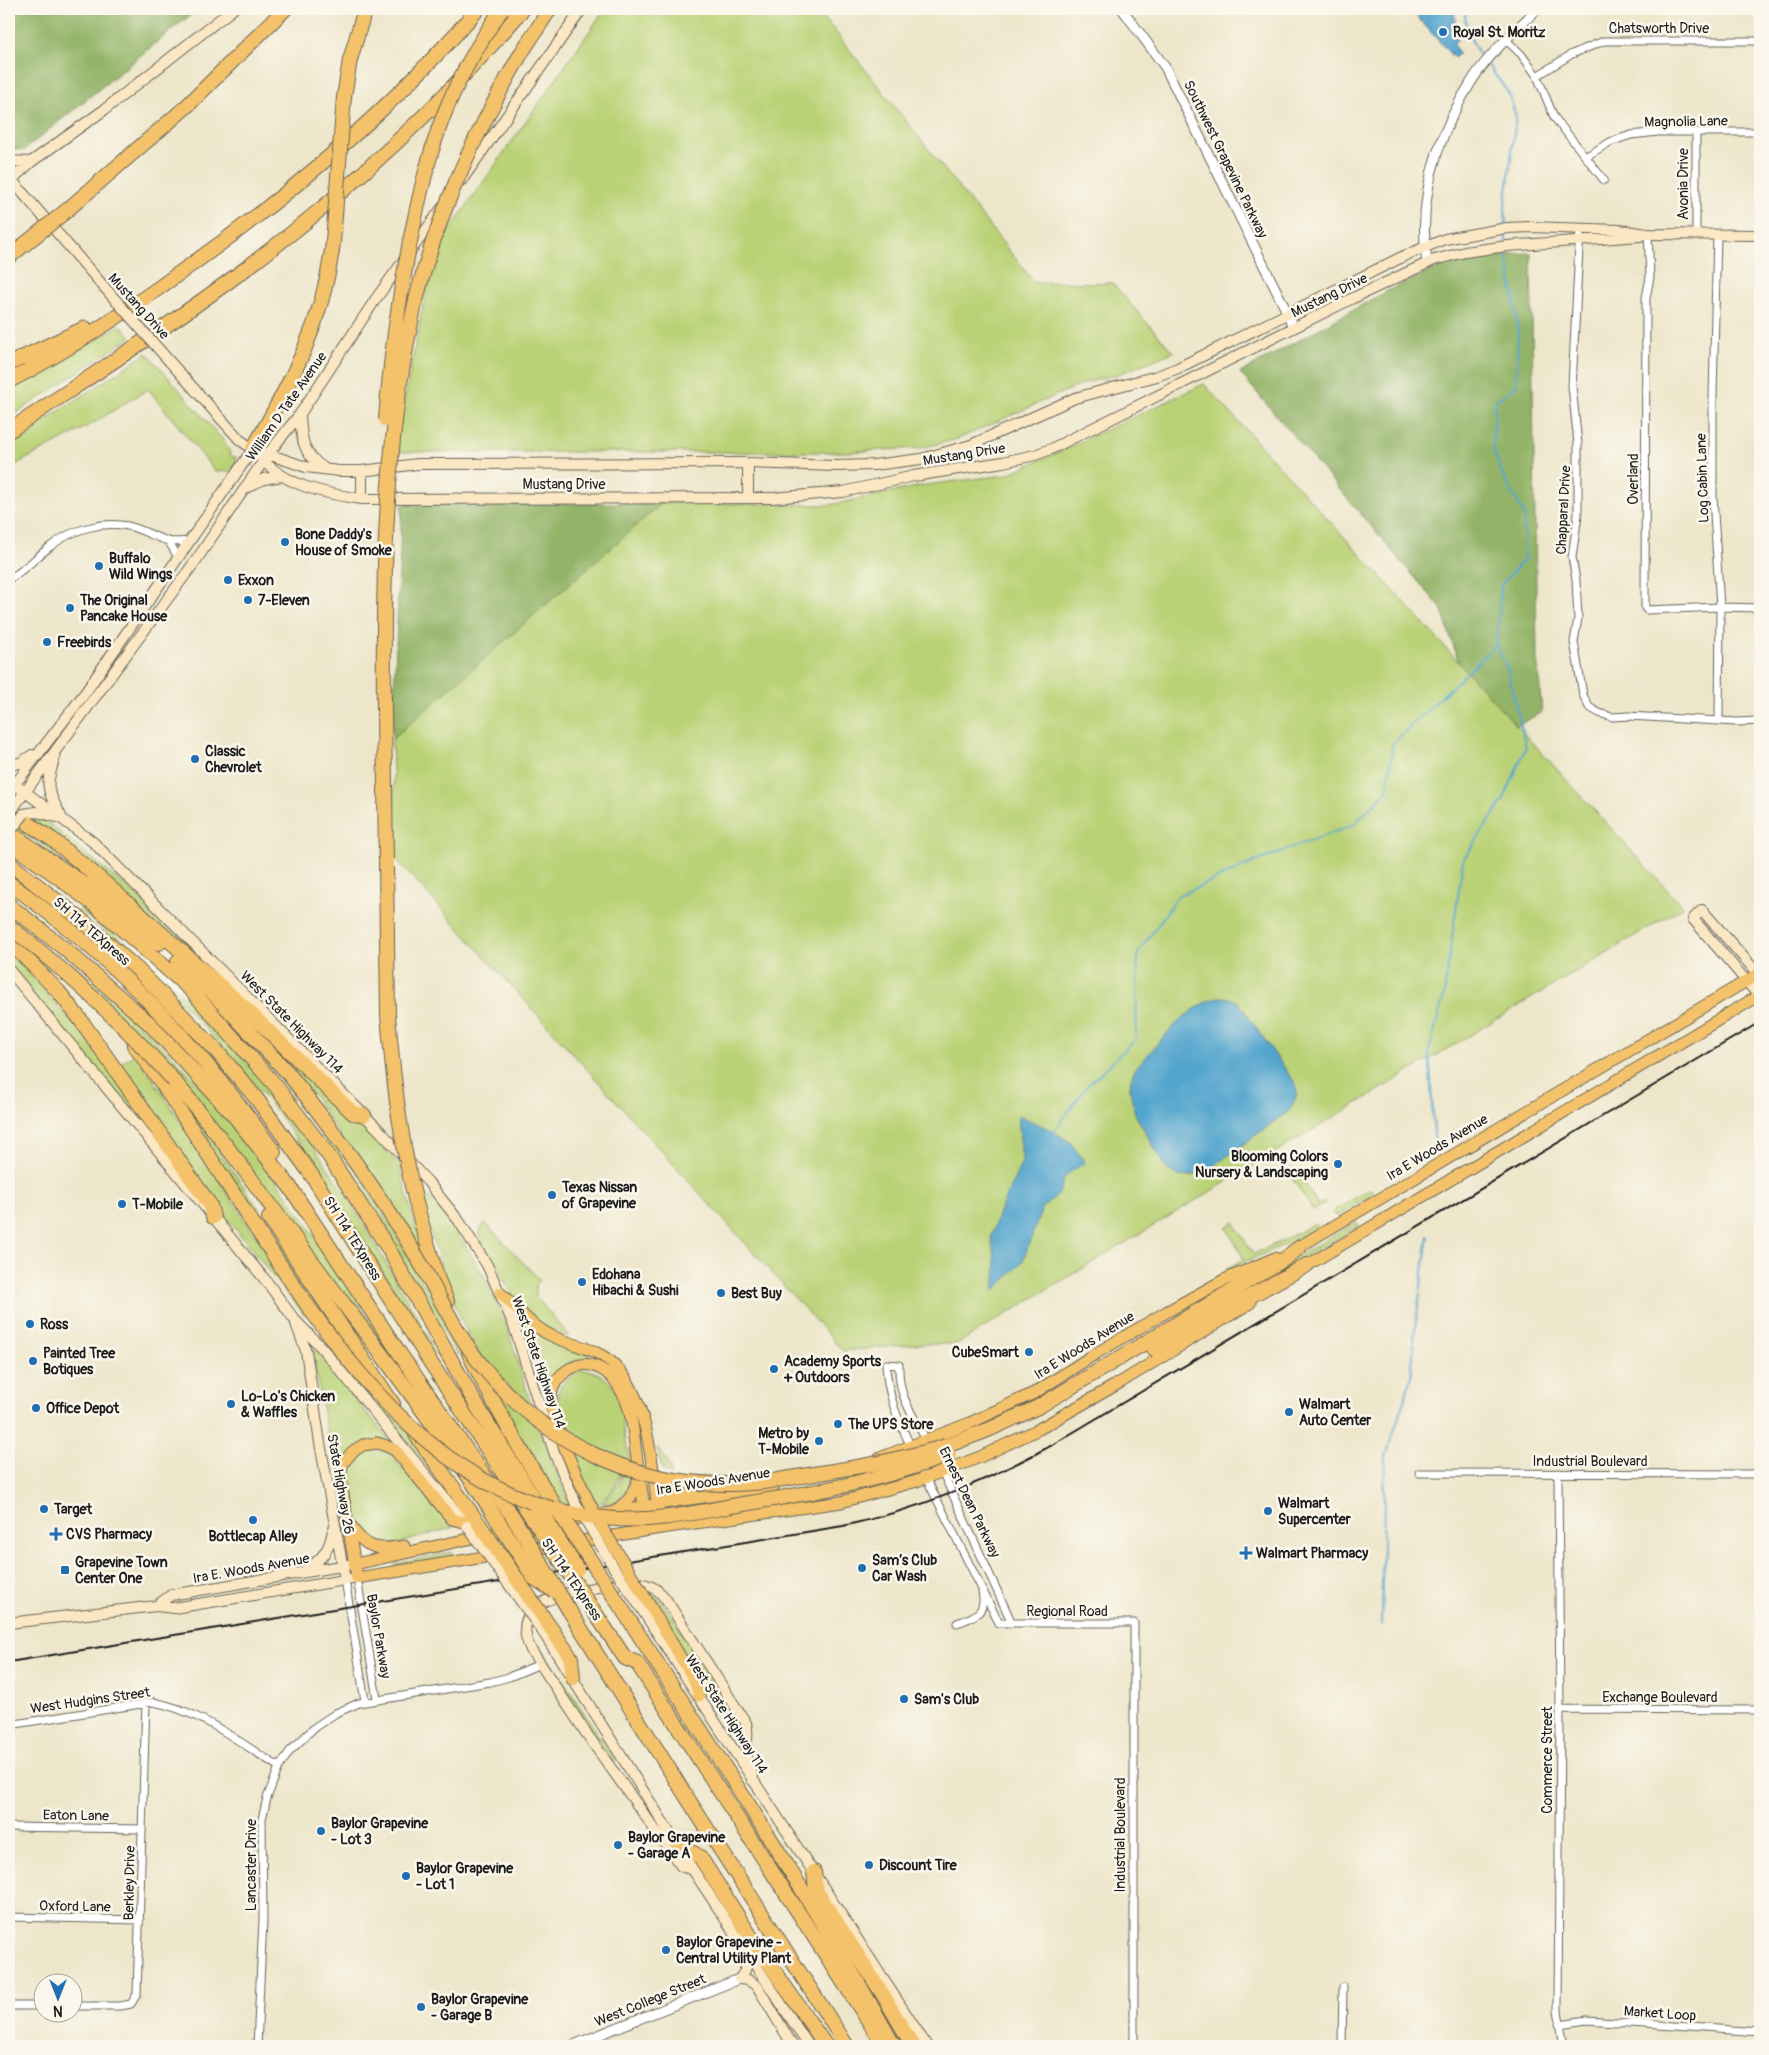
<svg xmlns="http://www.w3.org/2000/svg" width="1769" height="2055" font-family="Pangolin,sans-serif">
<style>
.green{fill:#bad276;stroke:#6b7749}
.forest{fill:#93b467;stroke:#586842}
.water{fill:#52a5cd;stroke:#376074}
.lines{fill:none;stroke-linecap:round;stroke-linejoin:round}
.stream{stroke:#52a5cd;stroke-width:2}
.minor-casing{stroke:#656359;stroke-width:9}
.tertiary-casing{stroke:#656359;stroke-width:11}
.secondary-casing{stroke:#656359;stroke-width:12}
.primary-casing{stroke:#656359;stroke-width:13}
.motorway-casing{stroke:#656359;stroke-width:16}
.minor{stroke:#fff;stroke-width:7}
.tertiary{stroke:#fff;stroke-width:9}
.secondary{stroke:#fbe7c3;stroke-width:10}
.primary{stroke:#f4c26a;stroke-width:11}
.motorway{stroke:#f4c26a;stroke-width:14}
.rail{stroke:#1c1c1c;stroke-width:2}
.secondary-bridge-casing{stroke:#656359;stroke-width:12;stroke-linecap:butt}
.primary-bridge-casing{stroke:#656359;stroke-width:13;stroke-linecap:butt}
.motorway-bridge-casing{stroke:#656359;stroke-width:16;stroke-linecap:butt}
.secondary-bridge{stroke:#fbe7c3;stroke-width:10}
.primary-bridge{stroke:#f4c26a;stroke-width:11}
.motorway-bridge{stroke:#f4c26a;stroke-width:14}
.poi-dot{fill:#1f6fb2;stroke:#fbf7ec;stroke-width:2}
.labels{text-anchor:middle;stroke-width:5;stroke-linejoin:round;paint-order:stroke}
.street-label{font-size:14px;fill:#1c1c1c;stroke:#fbf7ec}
.poi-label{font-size:14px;font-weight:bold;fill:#1c1c1c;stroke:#fbf7ec;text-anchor:start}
</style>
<rect width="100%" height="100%" fill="#fbf7ec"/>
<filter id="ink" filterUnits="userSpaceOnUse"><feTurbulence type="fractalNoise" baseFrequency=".02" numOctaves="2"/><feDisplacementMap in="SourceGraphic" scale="10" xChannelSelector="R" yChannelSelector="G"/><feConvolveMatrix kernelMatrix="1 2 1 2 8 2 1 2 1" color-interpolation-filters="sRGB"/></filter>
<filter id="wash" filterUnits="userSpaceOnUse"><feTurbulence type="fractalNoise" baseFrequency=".0096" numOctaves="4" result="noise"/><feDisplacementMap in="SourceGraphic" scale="20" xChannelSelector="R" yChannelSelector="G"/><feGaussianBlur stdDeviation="1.12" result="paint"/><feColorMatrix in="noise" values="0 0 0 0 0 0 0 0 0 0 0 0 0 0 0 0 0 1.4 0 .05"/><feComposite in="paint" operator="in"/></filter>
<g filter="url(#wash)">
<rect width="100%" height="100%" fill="#ede6ca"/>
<path class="green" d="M605 9H817L1034 282 1112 283 1173 352 1119 374 1084 383 958 439 920 448 845 452H397L396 442 431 265 449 231Z
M121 325 131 337 9 418V390Z
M147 353 224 441 232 457H236V465L233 472 215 471 148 389 90 425 9 468V444Z
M1204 384 1683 907 957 1344H914L843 1351 396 859 392 739 662 503 830 505 926 485 1005 475 1059 452Z
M34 818 47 822 162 916 220 976 218 977 31 819Z
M23 825 32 830 136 916 17 830Z
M82 907 122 939 166 979 212 1025 260 1077 305 1135 345 1192 440 1357 438 1358C415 1320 390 1284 367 1246 329 1187 291 1126 245 1072 195 1014 140 959 80 910Z
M135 929C217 998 292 1076 352 1165 393 1225 426 1289 463 1351L457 1355C401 1261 350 1167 282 1081 238 1026 187 977 135 929Z
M9 951 89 1041 153 1132 151 1134 9 965Z
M70 964 76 967C126 1012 178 1058 222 1110 285 1186 337 1270 391 1352L388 1354 96 992Z
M238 1011 340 1103 399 1164 411 1211 430 1273 314 1096Z
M136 1053 307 1314 305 1316 199 1183 120 1064Z
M167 1083C221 1149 267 1220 311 1292L307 1296Z
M1297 1170 1318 1205 1324 1202 1325 1204 1314 1210 1312 1209 1290 1175Z
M417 1185 436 1204 469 1251 489 1285 507 1327 532 1408 505 1384 481 1358 470 1339 447 1286Z
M1370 1189 1373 1191 1374 1194 1338 1216 1333 1214V1211Z
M1234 1222 1253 1254 1284 1240 1315 1223 1318 1226 1291 1242 1227 1270 1225 1269 1244 1259 1226 1227Z
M1356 1222 1359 1226 1249 1288 1265 1275Z
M485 1223 540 1280 536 1285V1297L569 1335 567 1336 541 1325 518 1305 479 1236V1232Z
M522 1321 600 1360 599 1362C588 1359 577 1358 566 1365L549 1391 546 1392Z
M315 1349 390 1441 388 1443 374 1441 339 1466 336 1467 332 1440H328L312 1350Z
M580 1370C608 1368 625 1398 623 1422 622 1433 629 1453 631 1464L562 1432C557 1404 549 1386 580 1370Z
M493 1385 538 1426 571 1507 566 1508C539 1468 513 1428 493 1385Z
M378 1405 382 1406 415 1439 444 1481 441 1483Z
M570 1447 620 1471C620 1485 604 1498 596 1508L580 1472 582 1469H577Z
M657 1448C663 1455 672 1465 671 1475L662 1469Z
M367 1450H383L390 1454 454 1527 397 1544 376 1541 373 1538 367 1540 355 1524 347 1477C348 1463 355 1456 367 1450Z
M622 1472 634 1476 628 1492 625 1491 617 1502 602 1504 620 1482Z
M452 1552 453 1557 395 1566 394 1564Z
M654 1596 661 1601 668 1610 743 1728V1744L739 1742 651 1598Z
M538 1642 615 1761 612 1763 538 1651 535 1644Z
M853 1960 909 2046H901Z"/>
<path class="forest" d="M9 9H198L24 150 9 149Z
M1531 253 1537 657 1542 712 1517 726 1459 663 1441 608 1240 373 1387 291 1443 266 1508 254Z
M662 503 392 739 402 505Z"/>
<path class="water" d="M1410 9H1454L1457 41 1453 42 1459 54 1454 58Z
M1220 997 1229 998 1238 1002 1296 1084 1297 1095 1290 1110 1203 1174 1180 1177 1167 1169 1135 1114 1130 1089 1131 1078 1135 1069C1157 1045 1188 1004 1220 997Z
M1018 1115 1049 1129 1070 1142 1085 1162 1065 1176 1059 1194 1042 1208 1022 1263 994 1291 996 1267 991 1237 999 1212 1022 1162Z"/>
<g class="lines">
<path class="stream" d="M1466 9C1462 25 1473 46 1483 59
M1488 65 1509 94 1516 117 1505 208 1506 224
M1506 231V244
M1054 1132 1086 1087 1136 1039 1138 953 1178 896 1254 862 1353 825 1387 791 1393 743 1496 645 1501 585 1524 560V514L1503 476 1493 449 1495 401 1516 386 1518 335 1514 296 1506 251
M1435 1152 1429 1051 1444 995 1463 860 1503 801 1526 747 1507 667 1496 645
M1381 1625 1385 1459 1411 1379 1415 1328 1428 1236"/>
</g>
</g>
<g filter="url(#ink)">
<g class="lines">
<g class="minor-casing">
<path id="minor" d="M1506 40 1521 54 1537 76 1554 117 1604 180
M1537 76 1572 54 1604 41H1760
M1696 133V234
M1587 156 1610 142 1631 135 1658 132H1760
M1580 228 1572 386 1578 444V515L1572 557 1576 580 1578 618 1574 642 1583 695 1589 707 1599 713 1612 717 1628 716 1737 722 1760 721
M1648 234 1650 277 1646 298 1645 608 1647 610 1720 607 1760 608
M1717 234 1713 396V497L1720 607 1719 720
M169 542 179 559
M9 579C25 570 36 557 51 546 72 529 102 521 128 526 142 529 154 537 168 541 175 543 184 541 191 541
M912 1449C899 1422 887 1396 886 1364L899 1365C898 1399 913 1413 927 1442
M919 1464 999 1623H1134V2046
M941 1469 1012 1623
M1419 1473 1760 1474
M1558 1473 1560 1709 1558 2011 1564 2046
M357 1578 377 1699
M345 1580 365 1701
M957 1623C975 1617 987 1612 982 1592
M1560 1709 1760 1710
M9 1725 153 1702C199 1710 239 1742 279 1767
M9 1827 142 1829
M9 1917 140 1920
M9 2006H42
M72 2006H120L131 2004 137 1994 146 1702
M1559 2024 1587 2020 1760 2032
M257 2046 263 1920 262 1819 267 1798 279 1767 290 1751 315 1727 336 1713 359 1703 490 1682 509 1677 540 1664
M1342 2046 1343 1987"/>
</g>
<g class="tertiary-casing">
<path id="tertiary" d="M1122 9 1165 67 1285 308 1293 328
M1427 263C1417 197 1438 134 1473 79 1490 53 1515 31 1537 9
M571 2046 739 1979"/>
</g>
<g class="secondary-casing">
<path id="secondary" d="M9 161 31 162
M9 177 105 288
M462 180 582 9
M9 182 31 162 104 110 233 9
M170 362 240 440 253 449 306 467 339 471H362L418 464 748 463 835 466 874 465 921 459 971 445 1075 398 1157 376 1178 368 1404 256 1445 239 1507 228 1530 227 1619 230 1648 234 1760 235
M300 414C301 437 302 454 324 468
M253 449C280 485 320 493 362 499L772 498 843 492 914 476 1003 462 1035 455 1051 449 1351 299 1434 260 1465 252 1507 246 1640 236
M748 463V498
M362 471V499
M246 488 264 479 282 476
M55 757C45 787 46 788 61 816
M9 765 20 763 32 755
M9 780 93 842 379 1130 428 1182 459 1221 487 1265 513 1323 554 1452 576 1504
M9 792 85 693 253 449
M14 807 197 559 268 454 300 414 375 300 442 208
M24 814 36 812 57 817
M9 970 267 1282 294 1319 321 1347 466 1524
M1760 976 1702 910 1693 919 1760 997
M296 1324 306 1351 320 1443 345 1580
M306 1569C322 1560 330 1549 333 1530
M635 1599C732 1748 830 1897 927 2046
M156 1606 171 1595 347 1565
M9 1623 156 1606 174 1608 357 1578
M545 1635 693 1870 809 2046
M693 1870 681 1866 588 1736 531 1650C508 1603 560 1594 593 1588 609 1585 631 1580 647 1585 654 1587 660 1592 665 1598L746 1723C750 1735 744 1745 747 1756 749 1766 753 1768 752 1780
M739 1979 748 1980 757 1986 793 2046
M739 1979C749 1969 747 1961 743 1949"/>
</g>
<g class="primary-casing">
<path id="primary" d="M1292 1251 1760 973
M1301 1269 1760 995
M500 1293C516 1307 531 1326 550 1335 570 1345 592 1347 610 1361 647 1390 653 1467 658 1511
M880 1458 970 1423 1036 1392 1095 1354 1168 1311 1224 1280 1275 1258
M655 1473 671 1489 694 1495
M587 1498C577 1475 550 1421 551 1398 552 1376 576 1358 597 1367 609 1372 617 1382 623 1394 631 1409 633 1428 635 1445 638 1468 642 1491 645 1513
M616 1511 630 1498 639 1478
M464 1522 452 1519 395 1450 384 1445 377 1443 363 1445 352 1452 344 1462 341 1469 342 1488 357 1578 661 1528 841 1502 917 1481 980 1457 1039 1429 1121 1382 1250 1303
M350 1525C365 1549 378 1551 404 1546
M355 1564 482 1536 676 1501 773 1487
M643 1594 694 1680 699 1696"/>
</g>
<g class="motorway-casing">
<path id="motorway" d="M522 52 550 9
M344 97 350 60 365 9
M66 211 186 107 285 9
M9 364 85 328
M9 381C69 350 126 312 181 272 289 196 392 109 478 9
M9 431C89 377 171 325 248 267 349 191 442 105 523 9
M253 449C292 380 324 322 333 242
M10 811 53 840 105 883 245 1008 353 1113 364 1115
M9 832 101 896 159 943
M9 843 54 874 97 907 191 990 276 1086 329 1156 388 1248 477 1406 538 1506
M9 863 84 922 138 970 215 1049 256 1098 311 1174 427 1357 531 1516
M9 883C79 933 146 994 202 1059 228 1089 251 1120 274 1152
M9 905 65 949 150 1024 232 1113 290 1187 400 1354 513 1517
M9 941 58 991 80 1019 210 1205 213 1217
M178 961 210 990 288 1073
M134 1045 161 1082 224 1179
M174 1081C225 1141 270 1205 317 1268 379 1351 442 1433 498 1521
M269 1218 393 1404
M422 1225 438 1280 447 1301
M1154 1349 1307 1265
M469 1353C495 1408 525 1458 557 1509
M416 1435 479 1524
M946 1446 988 1430 1038 1407 1286 1258 1300 1247
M617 1601C712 1748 809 1893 894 2046
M569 1610 686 1796 847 2046
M552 1630 571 1658 573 1678
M637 1663 879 2037
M677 1843 700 1857 753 1940 826 2046
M814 1872 816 1890 882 1993 913 2046"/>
</g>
<use href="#minor" class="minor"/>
<use href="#tertiary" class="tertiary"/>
<use href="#secondary" class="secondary"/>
<use href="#primary" class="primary"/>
<use href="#motorway" class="motorway"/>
<path class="rail" d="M9 1662 843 1526C920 1509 983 1483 1052 1445L1760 1022"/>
<g class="secondary-bridge-casing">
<path id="secondary-bridge" d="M105 288 170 362
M9 815 14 807
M9 833 24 814
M576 1504 614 1568 635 1599
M467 1526 545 1635"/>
</g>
<g class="primary-bridge-casing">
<path id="primary-bridge" d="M587 1498 603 1529 643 1594"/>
</g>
<g class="motorway-bridge-casing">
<path id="motorway-bridge" d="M333 242 344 97
M9 257 66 211
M386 420C390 362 398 305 409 247 418 202 428 155 445 112 460 75 480 41 502 9
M9 926C69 973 124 1024 174 1081
M288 1073C334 1131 376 1189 414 1252 437 1290 455 1333 483 1367 543 1441 634 1486 731 1484 761 1484 790 1478 820 1473 863 1466 905 1459 946 1446
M224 1179C319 1324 422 1508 616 1519 659 1522 701 1511 743 1504 814 1493 882 1480 949 1455
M422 1225C402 1156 394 1087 388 1015 387 914 385 813 384 712 383 582 384 450 411 322 431 226 473 137 522 52
M557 1509 617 1601
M542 1513 577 1569
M531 1516 625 1658 637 1663
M513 1517 569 1610
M498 1521 534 1578 554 1591
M479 1524 552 1630"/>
</g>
<use href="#secondary-bridge" class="secondary-bridge"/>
<use href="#primary-bridge" class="primary-bridge"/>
<use href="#motorway-bridge" class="motorway-bridge"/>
</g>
</g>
<g class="poi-dot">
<circle cx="1443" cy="32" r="5"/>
<circle cx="285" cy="542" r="5"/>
<circle cx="99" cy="566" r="5"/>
<circle cx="228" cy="580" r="5"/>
<circle cx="248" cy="600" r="5"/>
<circle cx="70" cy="608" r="5"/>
<circle cx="47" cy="642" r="5"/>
<circle cx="195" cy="759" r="5"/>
<circle cx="1338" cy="1164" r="5"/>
<circle cx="552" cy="1195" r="5"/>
<circle cx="122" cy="1204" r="5"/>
<circle cx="582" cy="1282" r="5"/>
<circle cx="721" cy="1293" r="5"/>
<circle cx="30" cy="1324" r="5"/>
<circle cx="1029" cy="1352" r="5"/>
<circle cx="33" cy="1361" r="5"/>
<circle cx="774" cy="1369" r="5"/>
<circle cx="231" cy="1404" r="5"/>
<circle cx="36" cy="1408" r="5"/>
<circle cx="1289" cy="1412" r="5"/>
<circle cx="838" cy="1424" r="5"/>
<circle cx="819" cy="1441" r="5"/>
<circle cx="44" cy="1509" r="5"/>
<circle cx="1268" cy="1511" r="5"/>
<circle cx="253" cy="1520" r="5"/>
<path d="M53.5 1526.5h5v5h5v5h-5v5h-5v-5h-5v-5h5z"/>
<path d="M1243.5 1545.5h5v5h5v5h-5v5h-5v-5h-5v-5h5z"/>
<circle cx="862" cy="1568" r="5"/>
<rect x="60" y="1565" width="10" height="10" rx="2.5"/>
<circle cx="904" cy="1699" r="5"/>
<circle cx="321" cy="1831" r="5"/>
<circle cx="618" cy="1845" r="5"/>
<circle cx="869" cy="1865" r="5"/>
<circle cx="406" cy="1876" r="5"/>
<circle cx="666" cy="1950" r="5"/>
<circle cx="421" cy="2007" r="5"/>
</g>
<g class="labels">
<g class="street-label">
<text x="1659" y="33">Chatsworth Drive</text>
<text transform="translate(1686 121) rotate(-1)" y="5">Magnolia Lane</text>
<text transform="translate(1226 159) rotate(64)" y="5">Southwest Grapevine Parkway</text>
<text transform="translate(1683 184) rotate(-90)" y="5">Avonia Drive</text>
<text transform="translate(1329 295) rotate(-26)" y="5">Mustang Drive</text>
<text transform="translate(139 306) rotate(48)" y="5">Mustang Drive</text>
<text transform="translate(286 406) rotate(-55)" y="5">William D Tate Avenue</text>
<text transform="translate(964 454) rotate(-9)" y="5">Mustang Drive</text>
<text transform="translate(1702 478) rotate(-92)" y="5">Log Cabin Lane</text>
<text transform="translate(1633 479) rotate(-90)" y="5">Overland</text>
<text x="564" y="489">Mustang Drive</text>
<text transform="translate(1563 510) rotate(-87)" y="5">Chapparal Drive</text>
<text transform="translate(92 931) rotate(41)" y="5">SH 114 TEXpress</text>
<text transform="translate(292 1022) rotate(45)" y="5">West State Highway 114</text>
<text transform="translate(1437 1147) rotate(-31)" y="5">Ira E Woods Avenue</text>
<text transform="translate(353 1238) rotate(58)" y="5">SH 114 TEXpress</text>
<text transform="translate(1084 1345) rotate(-32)" y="5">Ira E Woods Avenue</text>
<text transform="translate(539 1362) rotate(71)" y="5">West State Highway 114</text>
<text x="1590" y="1466">Industrial Boulevard</text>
<text transform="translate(713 1481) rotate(-9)" y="5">Ira E Woods Avenue</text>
<text transform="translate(341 1484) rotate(80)" y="5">State Highway 26</text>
<text transform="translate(970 1502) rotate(64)" y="5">Ernest Dean Parkway</text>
<text transform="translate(251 1568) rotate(-10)" y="5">Ira E. Woods Avenue</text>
<text transform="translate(572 1579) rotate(56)" y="5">SH 114 TEXpress</text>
<text x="1067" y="1616">Regional Road</text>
<text transform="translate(379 1636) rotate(80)" y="5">Baylor Parkway</text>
<text x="1660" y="1702">Exchange Boulevard</text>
<text transform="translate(90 1700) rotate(-8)" y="5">West Hudgins Street</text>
<text transform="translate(727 1714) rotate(57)" y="5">West State Highway 114</text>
<text transform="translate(1547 1760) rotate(-90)" y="5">Commerce Street</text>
<text transform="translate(76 1815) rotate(1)" y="5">Eaton Lane</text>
<text transform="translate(1120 1835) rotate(-90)" y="5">Industrial Boulevard</text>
<text transform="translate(251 1865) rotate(-90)" y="5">Lancaster Drive</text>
<text transform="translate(129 1883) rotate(-89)" y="5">Berkley Drive</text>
<text transform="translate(75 1906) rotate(1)" y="5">Oxford Lane</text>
<text transform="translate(650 2000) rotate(-22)" y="5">West College Street</text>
<text transform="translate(1660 2013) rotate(4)" y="5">Market Loop</text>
</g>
<g class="poi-label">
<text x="1453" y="37">Royal St. Moritz</text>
<text x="295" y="539">Bone Daddy's<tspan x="295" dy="16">House of Smoke</tspan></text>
<text x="109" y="563">Buffalo<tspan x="109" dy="16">Wild Wings</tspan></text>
<text x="238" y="585">Exxon</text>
<text x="80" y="605">The Original<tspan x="80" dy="16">Pancake House</tspan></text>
<text x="258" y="605">7-Eleven</text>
<text x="57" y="647">Freebirds</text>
<text x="205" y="756">Classic<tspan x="205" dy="16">Chevrolet</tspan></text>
<text x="1328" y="1161" text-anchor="end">Blooming Colors<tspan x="1328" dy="16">Nursery &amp; Landscaping</tspan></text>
<text x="562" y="1192">Texas Nissan<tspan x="562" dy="16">of Grapevine</tspan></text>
<text x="132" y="1209">T-Mobile</text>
<text x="592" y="1279">Edohana<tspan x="592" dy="16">Hibachi &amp; Sushi</tspan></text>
<text x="731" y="1298">Best Buy</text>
<text x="40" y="1329">Ross</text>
<text x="1019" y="1357" text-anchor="end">CubeSmart</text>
<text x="43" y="1358">Painted Tree<tspan x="43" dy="16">Botiques</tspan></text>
<text x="784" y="1366">Academy Sports<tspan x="784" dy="16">+ Outdoors</tspan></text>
<text x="241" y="1401">Lo-Lo's Chicken<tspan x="241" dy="16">&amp; Waffles</tspan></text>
<text x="1299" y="1409">Walmart<tspan x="1299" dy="16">Auto Center</tspan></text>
<text x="46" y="1413">Office Depot</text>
<text x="848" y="1429">The UPS Store</text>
<text x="809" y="1438" text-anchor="end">Metro by<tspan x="809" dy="16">T-Mobile</tspan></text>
<text x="1278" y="1508">Walmart<tspan x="1278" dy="16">Supercenter</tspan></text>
<text x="54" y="1514">Target</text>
<text x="66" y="1539">CVS Pharmacy</text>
<text x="253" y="1541" text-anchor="middle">Bottlecap Alley</text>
<text x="1256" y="1558">Walmart Pharmacy</text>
<text x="872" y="1565">Sam’s Club<tspan x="872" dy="16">Car Wash</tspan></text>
<text x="75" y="1567">Grapevine Town<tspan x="75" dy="16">Center One</tspan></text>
<text x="914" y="1704">Sam's Club</text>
<text x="331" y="1828">Baylor Grapevine<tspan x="331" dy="16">- Lot 3</tspan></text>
<text x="628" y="1842">Baylor Grapevine<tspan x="628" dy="16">- Garage A</tspan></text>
<text x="879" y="1870">Discount Tire</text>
<text x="416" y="1873">Baylor Grapevine<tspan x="416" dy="16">- Lot 1</tspan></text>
<text x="676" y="1947">Baylor Grapevine -<tspan x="676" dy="16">Central Utility Plant</tspan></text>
<text x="431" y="2004">Baylor Grapevine<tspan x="431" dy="16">- Garage B</tspan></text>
</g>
</g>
<rect width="1769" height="2055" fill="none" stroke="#fbf7ec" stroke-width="30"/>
<g transform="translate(58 1998) rotate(180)"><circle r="24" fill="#fbf7ec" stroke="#a29f99"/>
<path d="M0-4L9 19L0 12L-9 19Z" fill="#1f6fb2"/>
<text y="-8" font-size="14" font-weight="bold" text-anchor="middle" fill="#1c1c1c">N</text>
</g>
</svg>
